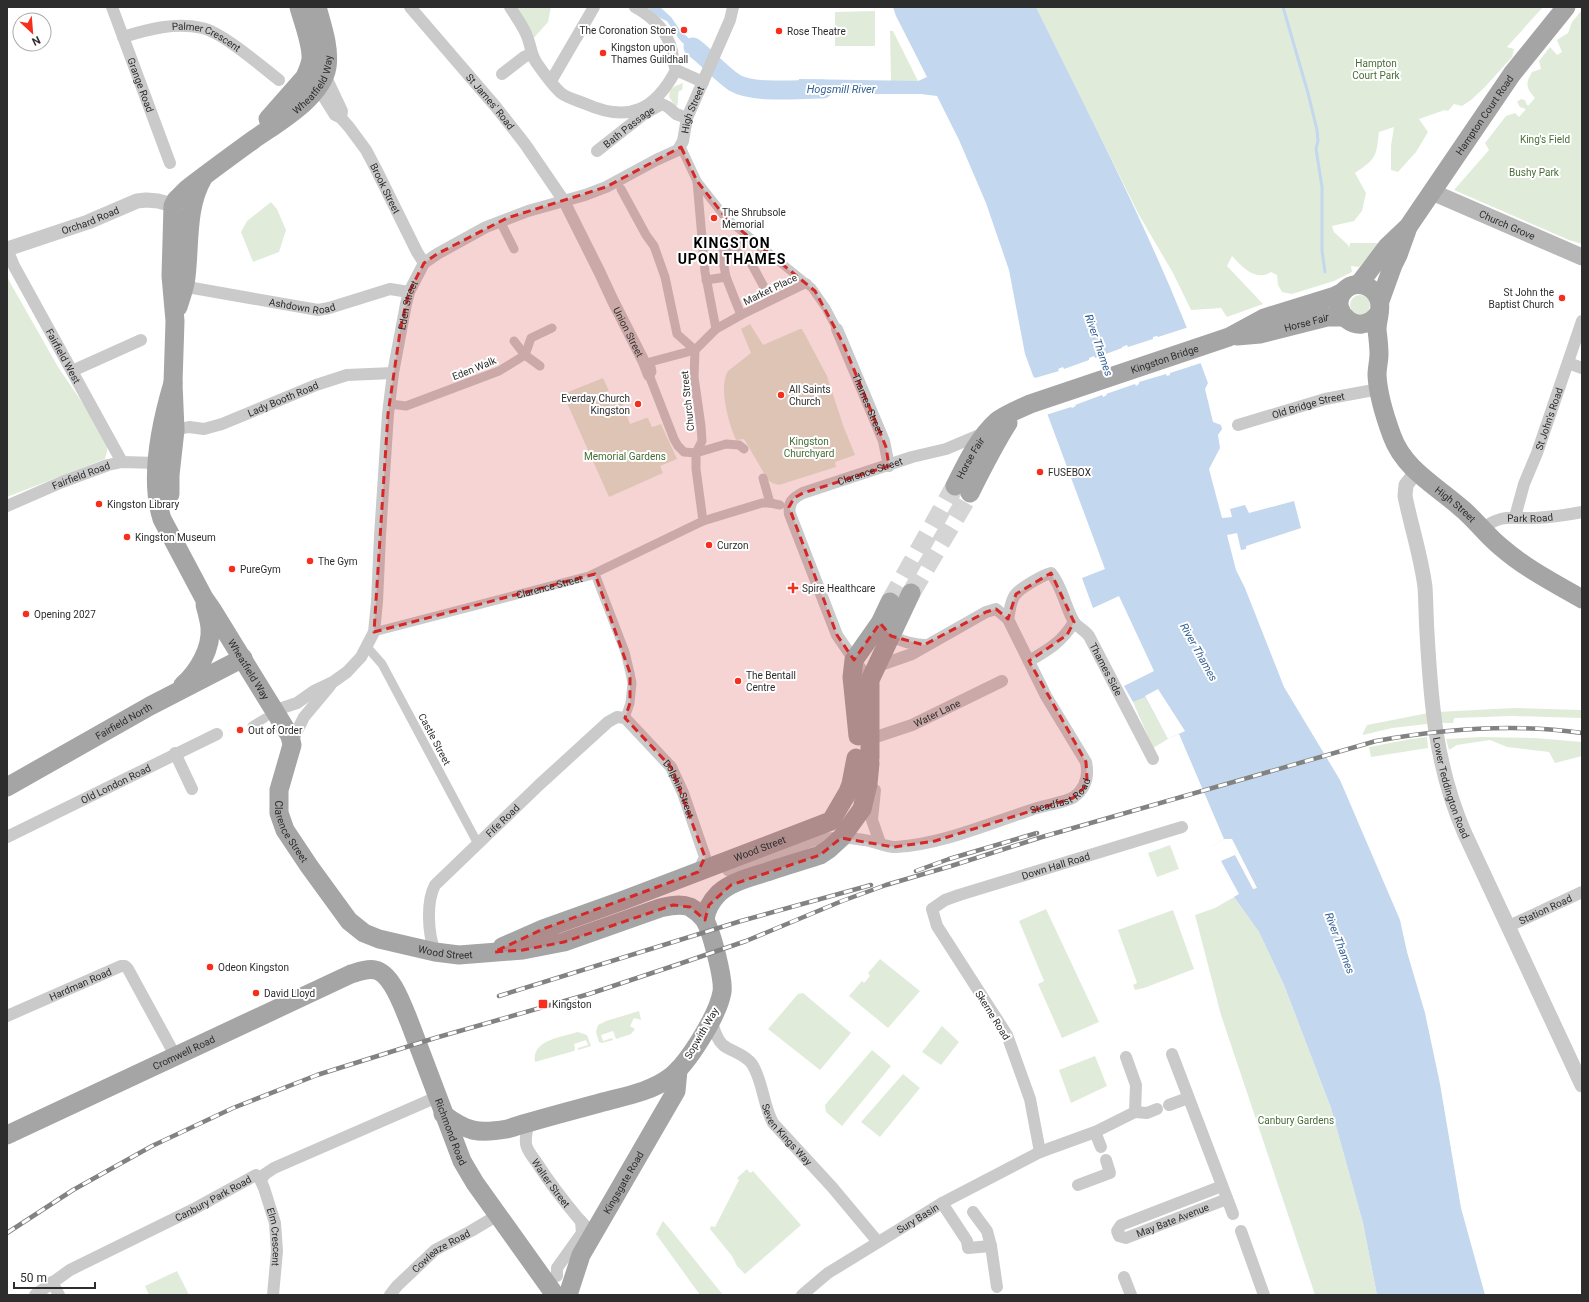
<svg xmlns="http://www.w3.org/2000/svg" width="1589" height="1302" font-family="Roboto,sans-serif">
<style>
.green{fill:#e0ecd9}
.water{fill:#c3d7ee}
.pier{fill:#fff}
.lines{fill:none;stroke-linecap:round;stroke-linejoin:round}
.stream{stroke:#c3d7ee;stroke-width:3}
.river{stroke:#c3d7ee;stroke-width:19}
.primary-tunnel{stroke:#d5d5d5;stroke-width:19;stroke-dasharray:19 10;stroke-linecap:butt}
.pedestrian{stroke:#cacaca;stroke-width:9}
.minor{stroke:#cacaca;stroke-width:12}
.tertiary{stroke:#cacaca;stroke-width:15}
.secondary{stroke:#b7b7b7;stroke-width:17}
.primary{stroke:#a5a5a5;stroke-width:19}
.rail-casing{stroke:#828282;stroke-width:4.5}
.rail{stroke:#fff;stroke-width:3;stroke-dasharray:9;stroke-linecap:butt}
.marked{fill:#d62828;fill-opacity:0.2;stroke:#d62828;stroke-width:3;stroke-dasharray:8 5;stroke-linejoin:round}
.poi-dot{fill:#f62f1d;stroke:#fff;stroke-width:1.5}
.labels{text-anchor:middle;stroke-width:4;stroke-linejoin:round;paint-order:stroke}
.poi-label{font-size:10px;fill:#2d2d2d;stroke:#fff;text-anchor:start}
.street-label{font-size:10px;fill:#2d2d2d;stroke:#fff}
.park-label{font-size:10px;fill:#476c36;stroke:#fff}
.water-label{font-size:11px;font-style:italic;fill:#346196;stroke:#fff}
.district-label{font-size:14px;font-weight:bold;letter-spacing:1px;fill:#000;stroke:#fff}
</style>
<rect width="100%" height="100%" fill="#fff"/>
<path class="green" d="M513 7H551L548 22 533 39Z
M1036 7H1543L1507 47 1514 49 1512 57 1485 87 1471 100 1462 106 1454 104 1448 111 1445 110 1419 119 1428 132 1416 152 1398 172 1391 170V146L1394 127 1379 132C1376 157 1377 158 1355 173L1366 193 1362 211 1354 221 1332 226 1334 232 1348 245 1349 248 1350 243H1380L1359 267 1351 266 1352 272 1334 281 1292 294 1282 292 1278 285 1277 275 1271 272C1256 282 1242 267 1232 256L1227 266 1263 304 1227 317 1221 308 1191 310 1173 273 1139 215Z
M1582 10V244L1569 240 1454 190 1489 150 1485 143 1506 116 1515 113 1519 117 1526 109 1520 107 1517 102 1521 99 1525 100 1527 105H1529L1535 98C1526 88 1525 84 1532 72L1541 69 1539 61 1550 47 1557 55 1562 52 1557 40 1568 33 1572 22Z
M875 11V46H835V12Z
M890 31H893L918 81H891Z
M683 83 682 90 679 91C677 97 679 100 677 106H675L669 97 670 90 675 86Z
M271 202 277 209 286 230 279 252 253 262 241 232 247 221Z
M7 277 58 367 107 439V451L105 459 7 497Z
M1350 305a10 10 0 1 1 20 0a10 10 0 1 1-20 0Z
M750 324 763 345 800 329H802L827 376 843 425 855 455 835 462 836 467 779 485 772 483 768 480 744 439 736 440C729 424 718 387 728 371L751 353 741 329Z
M603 378 609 391 605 392 610 406 622 402 630 424 646 418H648L652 427 661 424 677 459 660 466 663 473 609 497 563 394Z
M1145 696 1168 739 1153 748 1133 702Z
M1514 708 1582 710V718L1512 716 1454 718 1453 723H1444L1440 722 1437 712Z
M1428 713 1427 724 1392 728 1363 735V733L1367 725Z
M1427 737 1428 748 1371 757 1369 747 1411 739Z
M1481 737 1535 738 1582 742V756L1555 763 1549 752 1507 747 1490 740 1457 745 1449 750 1446 739Z
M1170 845 1179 869 1157 877 1148 853Z
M1234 897 1259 932 1284 985 1331 1108 1363 1223 1377 1295H1315L1221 1015 1195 915 1215 908Z
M1046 909 1099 1022 1062 1038 1038 984 1044 981 1019 921Z
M1173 910 1194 969 1144 988 1135 990 1133 985 1137 983 1118 930Z
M880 959 920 991 888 1028 849 996 862 981 864 983 870 976 868 973Z
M803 993 851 1033 820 1070 768 1029 798 994Z
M639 1011 641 1020 634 1018 630 1026 635 1029 631 1034 616 1039 613 1031 601 1035 603 1041 612 1038 613 1040 602 1043 599 1042 596 1032 598 1025 606 1021Z
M942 1026 959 1042 941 1065 922 1052Z
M578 1032 587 1035 591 1046 578 1050V1048L588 1045 586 1040 574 1044 575 1049 574 1051 535 1062C531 1040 562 1037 578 1032Z
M872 1050 891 1066 842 1126 826 1112 825 1105Z
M1095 1056 1107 1086 1071 1103 1059 1070Z
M903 1074 920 1088 880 1137 861 1122Z
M747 1169 750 1173 753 1171 801 1225 745 1274 737 1266 732 1256 710 1229 711 1226 715 1227 739 1180 737 1178Z
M663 1221 669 1228 723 1295H700L656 1234Z
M177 1271 189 1295H149L145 1286Z"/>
<path class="water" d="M647 7H660L671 17 680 30 699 48 696 57 679 39 667 21 660 18Z
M893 7H1036C1097 131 1161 253 1208 383L1205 389 1213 422 1221 425 1222 429 1218 435 1220 448 1209 469 1222 518 1232 517 1230 509 1245 505 1249 513 1294 501 1301 528 1246 546V549L1241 550 1237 533 1227 535 1236 570 1245 588 1284 687 1340 780 1400 920 1407 952 1425 1013 1440 1084 1461 1208 1485 1295H1377L1363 1223 1331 1108 1284 985 1259 932 1234 897 1211 847 1224 839 1179 734 1168 739 1145 697 1133 702 1124 686 1154 671 1119 596 1093 608 1082 578 1105 569 1025 354 1009 270 986 203 959 140 937 96 921 94H798L799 79 918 81 927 77 896 16Z
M721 68 747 83 785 81V95L746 94 736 91 717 77Z"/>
<path class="pier" d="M1189 327 1204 366 1201 363 1170 373V375L1167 376 1166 374 1139 382V384L1136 386 1135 384 1106 394 1107 395 1103 397 1102 395 1075 405 1076 406 1072 408 1071 407 1046 415 1032 378 1035 377V378L1059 371 1058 369 1063 367 1064 369 1089 360V358L1094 356 1095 358 1122 348V347L1127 345 1128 347 1153 339V337L1157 336 1158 337Z
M1158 689 1185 731 1168 739 1145 696Z
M1224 839H1232L1257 888 1253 889 1235 855 1221 861 1239 894 1232 898 1209 854V848Z"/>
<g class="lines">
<path class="stream" d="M1283 7 1308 93 1317 130 1318 141 1316 149 1322 187V251L1325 272"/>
<path class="river" d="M693 47C708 58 720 73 735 83 753 94 801 89 823 89"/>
<path class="primary-tunnel" d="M911 593 970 493
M890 602 955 486"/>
<g class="pedestrian">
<path d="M681 147 697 181 726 218 812 288 826 308 837 329"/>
<path d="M697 181 705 272 716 329 695 350 694 377 701 426 702 441 696 453V469L703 521"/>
<path d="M621 189 646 235 654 246 665 277 677 334 695 350"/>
<path d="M500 221 514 249"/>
<path d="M733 249 751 263 771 300"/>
<path d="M722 255 726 277 741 315"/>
<path d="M703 259C726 255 730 252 746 236"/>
<path d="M751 263 764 250"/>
<path d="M706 280 726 277"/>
<path d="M716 329 741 315 807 283"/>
<path d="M514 341 525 355 540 366"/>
<path d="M695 350 650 362 652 372 649 375 674 439 678 446 684 452 696 453 726 444 739 445 744 449"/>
<path d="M390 404 406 406 499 371 525 355 531 338 552 328"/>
<path d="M763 478 770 503"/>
<path d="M595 574 625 652 630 673 632 683 630 703 625 718"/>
<path id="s1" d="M374 632 589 576 703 521 762 503H770L780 505"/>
<path d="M367 647 382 664 478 844"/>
<path d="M252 726 265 718"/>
</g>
<g class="minor">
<path id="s2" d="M112 7 170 163"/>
<path id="s3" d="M410 7 496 107 525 144 564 201 599 271 613 301 644 362 649 375"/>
<path d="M510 7C516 17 525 28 528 39 531 47 531 54 536 62 543 72 552 85 561 93 567 98 579 101 586 104 629 123 655 110 676 70"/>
<path d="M635 7C653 17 667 30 672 51 673 58 673 63 676 70L703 82"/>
<path id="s4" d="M123 37C149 29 175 22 202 28 222 32 261 66 279 80"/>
<path d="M502 74 524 57 531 54"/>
<path d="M325 75 342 111 341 118"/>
<path d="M551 81 594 7"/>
<path id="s5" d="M315 83 335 115 341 118 349 127 366 150 376 169 417 252 424 263"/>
<path id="s6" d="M597 151 644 114 662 104 668 107 676 114 687 118"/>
<path id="s7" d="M7 249 14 266 122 462"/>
<path id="s8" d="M179 293 186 289 193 288 318 310 329 308 390 289 409 292"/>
<path id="s9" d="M837 329 884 441 889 466"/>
<path d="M1568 363 1582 368"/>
<path d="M72 371 141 340"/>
<path id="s10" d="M1238 425 1325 399 1379 389"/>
<path id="s11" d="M175 430 189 427 204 429 222 424 316 385 347 375 393 373"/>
<path id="s12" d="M7 506 62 482 108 465 122 462 158 463"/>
<path id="s13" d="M1515 517 1524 484 1537 453 1582 321"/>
<path id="s14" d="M1482 529C1502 513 1512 519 1535 518 1551 517 1567 515 1582 512"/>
<path id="s15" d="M1008 619C1010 611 1010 602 1015 595 1020 588 1043 575 1051 573 1062 586 1065 606 1073 620 1076 627 1084 629 1089 636L1153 759"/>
<path d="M887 632C897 641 911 644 924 645"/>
<path d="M1029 661C1048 650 1062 642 1074 622"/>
<path id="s16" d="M870 680 854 660 837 635 790 514C788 503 793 498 803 493L912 457 946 449 984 433"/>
<path id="s17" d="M274 709 282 708 297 703 314 691 333 682 347 672 361 657 374 632 377 602 380 536 388 414 393 373 406 304 409 292 424 263 437 254 486 227 528 211 585 195 606 187 656 160 678 150 683 141 687 118 730 20 733 7"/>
<path id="s18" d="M870 739 912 725 1002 681"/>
<path d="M292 741 304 717 330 686"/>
<path d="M175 753 192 789"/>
<path d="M875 790 872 820 880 843"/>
<path id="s19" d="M7 837 217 734"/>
<path id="s20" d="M728 870 812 841C829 837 847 837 864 840 874 841 886 847 896 847 943 844 987 824 1031 810 1041 806 1067 802 1074 797 1086 788 1089 776 1086 762L1046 696 1008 619 996 609 986 612 912 654 875 667"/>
<path id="s21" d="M1509 926 1582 892"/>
<path id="s22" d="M435 952C428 934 426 902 435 885L539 785 608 722 617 717 625 718 671 767 683 793 705 857 698 872"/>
<path id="s23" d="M7 1016 121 966H125L128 969 176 1057"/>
<path id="s24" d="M711 1020C714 1028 716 1039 723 1045 732 1052 745 1054 752 1064 763 1081 763 1105 773 1123L832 1187 878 1242"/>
<path d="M1172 1054 1233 1214"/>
<path d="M1169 1105 1188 1098"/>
<path d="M1135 1112 1147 1113 1157 1109"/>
<path id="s25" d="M529 1122C527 1129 525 1136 526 1144 527 1151 533 1157 537 1163 549 1182 563 1200 578 1218 584 1225 590 1228 591 1238"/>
<path d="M1095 1132 1101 1147"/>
<path id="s26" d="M1040 1152 1030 1099 1007 1035 937 926 932 909 945 900 959 895 1182 827"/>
<path d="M261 1180 265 1174 274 1168 437 1097"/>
<path d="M1078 1185 1110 1173 1106 1160"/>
<path id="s27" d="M1222 1186 1121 1225 1117 1231 1119 1236 1126 1238 1227 1199"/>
<path d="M942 1203 967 1241 968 1248 991 1246"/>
<path d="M973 1212 987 1231 991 1246 997 1287"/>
<path d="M1241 1231 1264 1295"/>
<path d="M557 1276V1268L582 1233 581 1221"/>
<path d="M1124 1277 1131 1295"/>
<path d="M52 1282 59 1295"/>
<path id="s28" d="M35 1295 70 1270 192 1210 256 1175 259 1177 264 1188 275 1223 277 1251 273 1295"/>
<path id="s29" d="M390 1295 397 1286 435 1250 471 1231 498 1215"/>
<path id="s30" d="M802 1295 828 1273 942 1203 1040 1152 1095 1132 1135 1112 1136 1085 1126 1057"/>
</g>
<g class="tertiary">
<path id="s31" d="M7 249 88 222 137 201 146 200 158 201 177 206 183 204"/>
<path id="s32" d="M1416 472 1406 485 1405 496C1411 526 1421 556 1425 587 1426 602 1426 618 1427 633 1431 704 1436 768 1465 834L1582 1085"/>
</g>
<path class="secondary" id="s33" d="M1432 192 1582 257"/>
<g class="primary">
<path d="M268 119 305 77C307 72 310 66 311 59 312 44 303 22 299 7"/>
<path id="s34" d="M1359 284 1387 247 1408 227 1512 74 1566 7"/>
<path d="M1380 301 1393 265 1398 255 1407 230"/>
<path d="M178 307C181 297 185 287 186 277 190 244 186 207 203 178"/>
<path id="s35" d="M1378 314C1358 340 1328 310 1343 292 1354 278 1374 285 1379 300 1382 309 1377 320 1377 330 1378 338 1379 346 1379 354 1379 361 1377 368 1377 375 1378 396 1385 417 1392 436 1404 469 1435 485 1460 507 1475 519 1486 535 1501 547 1525 568 1554 583 1582 599"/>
<path id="s36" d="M1237 336 1260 334 1327 317H1345"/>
<path id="s37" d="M173 383C161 423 149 478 162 519L204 598 213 611 290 736 292 745 279 790V813L285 830 309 866 349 921 364 933 379 939 435 952 459 955 523 950 564 942 660 908C669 906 680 903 690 907 695 910 700 914 704 919 711 929 724 979 722 992 718 1015 688 1064 669 1078 650 1092 625 1096 603 1102 571 1111 539 1119 507 1129 478 1134 467 1132 443 1114"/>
<path id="s38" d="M955 486C966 464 978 438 997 421 1004 415 1021 408 1030 404L1229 337 1264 318 1335 296 1343 292"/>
<path d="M970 493C982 469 994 445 1008 423"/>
<path id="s39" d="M170 494V475L175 430 173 383 175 321 171 276 173 206 176 200 187 189C209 172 231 156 253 140 277 123 322 98 327 67 330 48 322 25 317 7"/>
<path d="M183 685C198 672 212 648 210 627 209 619 207 612 205 605"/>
<path d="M858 736 852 677 854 660 880 623 890 602"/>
<path d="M870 758V680L911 593"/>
<path id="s40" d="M7 787 150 706 243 658"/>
<path d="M705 920C706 909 711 901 719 893 731 882 751 877 767 872 784 866 802 861 820 855L829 849 841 838 862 809 868 784 870 763"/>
<path id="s41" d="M502 947 543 929 624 900 831 821 848 792 851 784 856 758"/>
<path id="s42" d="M7 1135 351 974C358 972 367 968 375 970 392 973 403 1007 409 1021L462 1161 475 1183 555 1295"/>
<path id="s43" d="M568 1295 581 1255 676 1091 678 1070"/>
</g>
<g class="rail-casing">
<path id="rail" d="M916 871 949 859 1037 833
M499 996 741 921 871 885
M7 1233 73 1190 152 1146 233 1108 317 1075 435 1038 589 994 682 963 746 941 842 901 886 885 951 866 1042 837 1376 741C1443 729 1514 723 1582 733"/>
</g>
<use href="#rail" class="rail"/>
</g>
<path class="marked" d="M681 147 697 181 726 218 815 291 843 343 886 447 889 466 803 493 794 498 789 507 837 635 854 660 880 623 891 636 924 645 986 612 996 609 1008 619 1016 594 1051 573 1074 622 1067 635 1029 661 1086 762 1087 779 1084 788 1073 798 935 841 894 847 841 838 820 855 731 885 709 905 705 920 690 907 673 905 564 942 523 950 494 952 543 929 698 872 705 857 671 767 625 718 630 703V673L595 574 374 632 388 414 401 325 409 292 424 263 437 254 507 218 606 187Z"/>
<g class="poi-dot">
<circle cx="684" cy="30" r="4"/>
<circle cx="779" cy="31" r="4"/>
<circle cx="603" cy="53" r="4"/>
<circle cx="714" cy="218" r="4"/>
<circle cx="1562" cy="298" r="4"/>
<circle cx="781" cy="395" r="4"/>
<circle cx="638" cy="404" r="4"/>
<circle cx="1040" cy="472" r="4"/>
<circle cx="99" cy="504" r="4"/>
<circle cx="127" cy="537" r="4"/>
<circle cx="709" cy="545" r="4"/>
<circle cx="310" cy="561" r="4"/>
<circle cx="232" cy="569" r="4"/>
<path d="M791 582h4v4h4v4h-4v4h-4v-4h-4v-4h4z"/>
<circle cx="26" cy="614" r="4"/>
<circle cx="738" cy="681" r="4"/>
<circle cx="240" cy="730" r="4"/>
<circle cx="210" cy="967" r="4"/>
<circle cx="256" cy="993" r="4"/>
<rect x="538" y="999" width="10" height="10" rx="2"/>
</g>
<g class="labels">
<g class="poi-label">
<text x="676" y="34" text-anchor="end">The Coronation Stone</text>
<text x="787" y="35">Rose Theatre</text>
<text x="611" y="51">Kingston upon<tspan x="611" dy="12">Thames Guildhall</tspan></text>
<text x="722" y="216">The Shrubsole<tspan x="722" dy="12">Memorial</tspan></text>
<text x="1554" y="296" text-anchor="end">St John the<tspan x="1554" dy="12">Baptist Church</tspan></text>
<text x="789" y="393">All Saints<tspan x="789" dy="12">Church</tspan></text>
<text x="630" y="402" text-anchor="end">Everday Church<tspan x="630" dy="12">Kingston</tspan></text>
<text x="1048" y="476">FUSEBOX</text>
<text x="107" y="508">Kingston Library</text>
<text x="135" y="541">Kingston Museum</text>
<text x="717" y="549">Curzon</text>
<text x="318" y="565">The Gym</text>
<text x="240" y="573">PureGym</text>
<text x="802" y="592">Spire Healthcare</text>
<text x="34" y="618">Opening 2027</text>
<text x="746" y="679">The Bentall<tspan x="746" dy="12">Centre</tspan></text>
<text x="248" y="734">Out of Order</text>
<text x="218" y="971">Odeon Kingston</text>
<text x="264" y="997">David Lloyd</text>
<text x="552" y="1008">Kingston</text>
</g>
<g class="street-label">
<text dy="4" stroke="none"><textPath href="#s4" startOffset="87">Palmer Crescent</textPath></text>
<text dy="4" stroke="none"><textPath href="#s39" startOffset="477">Wheatfield Way</textPath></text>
<text dy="4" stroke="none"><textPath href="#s2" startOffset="83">Grange Road</textPath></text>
<text dy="4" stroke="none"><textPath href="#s3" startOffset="124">St James' Road</textPath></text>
<text dy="4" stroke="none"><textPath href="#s17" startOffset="829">High Street</textPath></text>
<text dy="4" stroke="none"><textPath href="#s34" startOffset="211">Hampton Court Road</textPath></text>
<text dy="4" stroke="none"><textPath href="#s6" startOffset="40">Bath Passage</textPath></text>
<text dy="4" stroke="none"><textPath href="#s5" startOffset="128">Brook Street</textPath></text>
<text dy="4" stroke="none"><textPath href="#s31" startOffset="88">Orchard Road</textPath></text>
<text dy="4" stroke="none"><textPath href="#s33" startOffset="82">Church Grove</textPath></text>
<text transform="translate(770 289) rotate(-26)" y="4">Market Place</text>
<text dy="4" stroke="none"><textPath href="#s8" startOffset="126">Ashdown Road</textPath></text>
<text dy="4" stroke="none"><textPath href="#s17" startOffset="461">Eden Street</textPath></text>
<text dy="4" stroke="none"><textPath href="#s36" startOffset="71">Horse Fair</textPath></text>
<text dy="4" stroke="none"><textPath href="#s3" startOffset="394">Union Street</textPath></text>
<text dy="4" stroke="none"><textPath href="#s7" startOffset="121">Fairfield West</textPath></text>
<text dy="4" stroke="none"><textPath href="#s38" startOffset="257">Kingston Bridge</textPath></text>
<text transform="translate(474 368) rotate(-22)" y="4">Eden Walk</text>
<text dy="4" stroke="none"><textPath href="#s11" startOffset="114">Lady Booth Road</textPath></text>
<text transform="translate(687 401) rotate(-96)" y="4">Church Street</text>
<text dy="4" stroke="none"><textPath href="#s9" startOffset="81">Thames Street</textPath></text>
<text dy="4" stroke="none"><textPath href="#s10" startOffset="73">Old Bridge Street</textPath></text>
<text dy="4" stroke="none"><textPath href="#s13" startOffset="104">St John's Road</textPath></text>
<text dy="4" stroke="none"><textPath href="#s38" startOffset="32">Horse Fair</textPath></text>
<text dy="4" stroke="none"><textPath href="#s16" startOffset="283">Clarence Street</textPath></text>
<text dy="4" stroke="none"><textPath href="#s12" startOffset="80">Fairfield Road</textPath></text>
<text dy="4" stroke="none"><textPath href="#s35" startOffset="344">High Street</textPath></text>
<text dy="4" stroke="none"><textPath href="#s14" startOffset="51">Park Road</textPath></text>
<text dy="4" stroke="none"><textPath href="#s1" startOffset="181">Clarence Street</textPath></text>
<text dy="4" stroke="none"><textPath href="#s37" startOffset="312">Wheatfield Way</textPath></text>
<text dy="4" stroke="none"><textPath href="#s15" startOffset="180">Thames Side</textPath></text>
<text dy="4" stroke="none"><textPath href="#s18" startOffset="72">Water Lane</textPath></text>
<text dy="4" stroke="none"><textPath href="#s40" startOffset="134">Fairfield North</textPath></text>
<text transform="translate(435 739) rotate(62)" y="4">Castle Street</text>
<text dy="4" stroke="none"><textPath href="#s19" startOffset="121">Old London Road</textPath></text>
<text dy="4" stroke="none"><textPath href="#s32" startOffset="324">Lower Teddington Road</textPath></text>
<text dy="4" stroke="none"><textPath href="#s22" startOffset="415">Dolphin Street</textPath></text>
<text dy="4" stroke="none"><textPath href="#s20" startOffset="348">Steadfast Road</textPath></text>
<text dy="4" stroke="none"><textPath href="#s22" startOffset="162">Fife Road</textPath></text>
<text dy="4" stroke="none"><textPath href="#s37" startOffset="491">Clarence Street</textPath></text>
<text dy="4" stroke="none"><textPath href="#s41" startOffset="276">Wood Street</textPath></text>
<text dy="4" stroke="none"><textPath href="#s26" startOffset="401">Down Hall Road</textPath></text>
<text dy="4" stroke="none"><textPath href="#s21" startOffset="40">Station Road</textPath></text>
<text dy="4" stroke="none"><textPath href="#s37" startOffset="702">Wood Street</textPath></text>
<text dy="4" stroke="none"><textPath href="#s23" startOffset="80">Hardman Road</textPath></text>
<text transform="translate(993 1015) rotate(58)" y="4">Skerne Road</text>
<text transform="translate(701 1033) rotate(-60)" y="4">Sopwith Way</text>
<text dy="4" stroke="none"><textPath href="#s42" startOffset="195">Cromwell Road</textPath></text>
<text dy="4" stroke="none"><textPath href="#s42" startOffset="586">Richmond Road</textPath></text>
<text dy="4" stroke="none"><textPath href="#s24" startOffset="143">Seven Kings Way</textPath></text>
<text dy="4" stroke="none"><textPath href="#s43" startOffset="126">Kingsgate Road</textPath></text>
<text dy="4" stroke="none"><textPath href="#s25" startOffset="69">Walter Street</textPath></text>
<text dy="4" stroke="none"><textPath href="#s28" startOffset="203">Canbury Park Road</textPath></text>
<text dy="4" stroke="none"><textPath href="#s30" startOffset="139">Sury Basin</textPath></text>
<text dy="4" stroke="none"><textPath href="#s27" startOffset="178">May Bate Avenue</textPath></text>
<text dy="4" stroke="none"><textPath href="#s28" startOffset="318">Elm Crescent</textPath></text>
<text dy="4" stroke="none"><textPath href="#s29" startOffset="68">Cowleaze Road</textPath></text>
</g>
<g class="park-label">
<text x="1376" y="67">Hampton<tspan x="1376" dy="12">Court Park</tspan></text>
<text x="1545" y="143">King's Field</text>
<text x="1534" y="176">Bushy Park</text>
<text x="809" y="445">Kingston<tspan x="809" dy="12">Churchyard</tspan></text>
<text x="625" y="460">Memorial Gardens</text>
<text x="1296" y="1124">Canbury Gardens</text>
</g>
<g class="water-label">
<text x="841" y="93">Hogsmill River</text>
<text transform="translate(1099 345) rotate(71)" y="4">River Thames</text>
<text transform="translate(1199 652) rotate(61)" y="4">River Thames</text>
<text transform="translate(1340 943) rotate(69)" y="4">River Thames</text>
</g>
<g class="district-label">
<text x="732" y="248">KINGSTON<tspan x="732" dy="16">UPON THAMES</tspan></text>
</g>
</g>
<rect width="1589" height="1302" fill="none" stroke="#2d2d2d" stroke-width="16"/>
<g transform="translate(32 32) rotate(154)"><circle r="19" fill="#ffffff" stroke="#ababab"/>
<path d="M0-3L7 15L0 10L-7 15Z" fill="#f62f1d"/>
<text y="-6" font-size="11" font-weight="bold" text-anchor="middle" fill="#2d2d2d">N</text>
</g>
<path d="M14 1282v6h81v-6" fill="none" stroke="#2d2d2d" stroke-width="2"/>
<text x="20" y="1282" font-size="12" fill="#2d2d2d" stroke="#ffffff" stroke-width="3" paint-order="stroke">50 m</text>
</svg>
